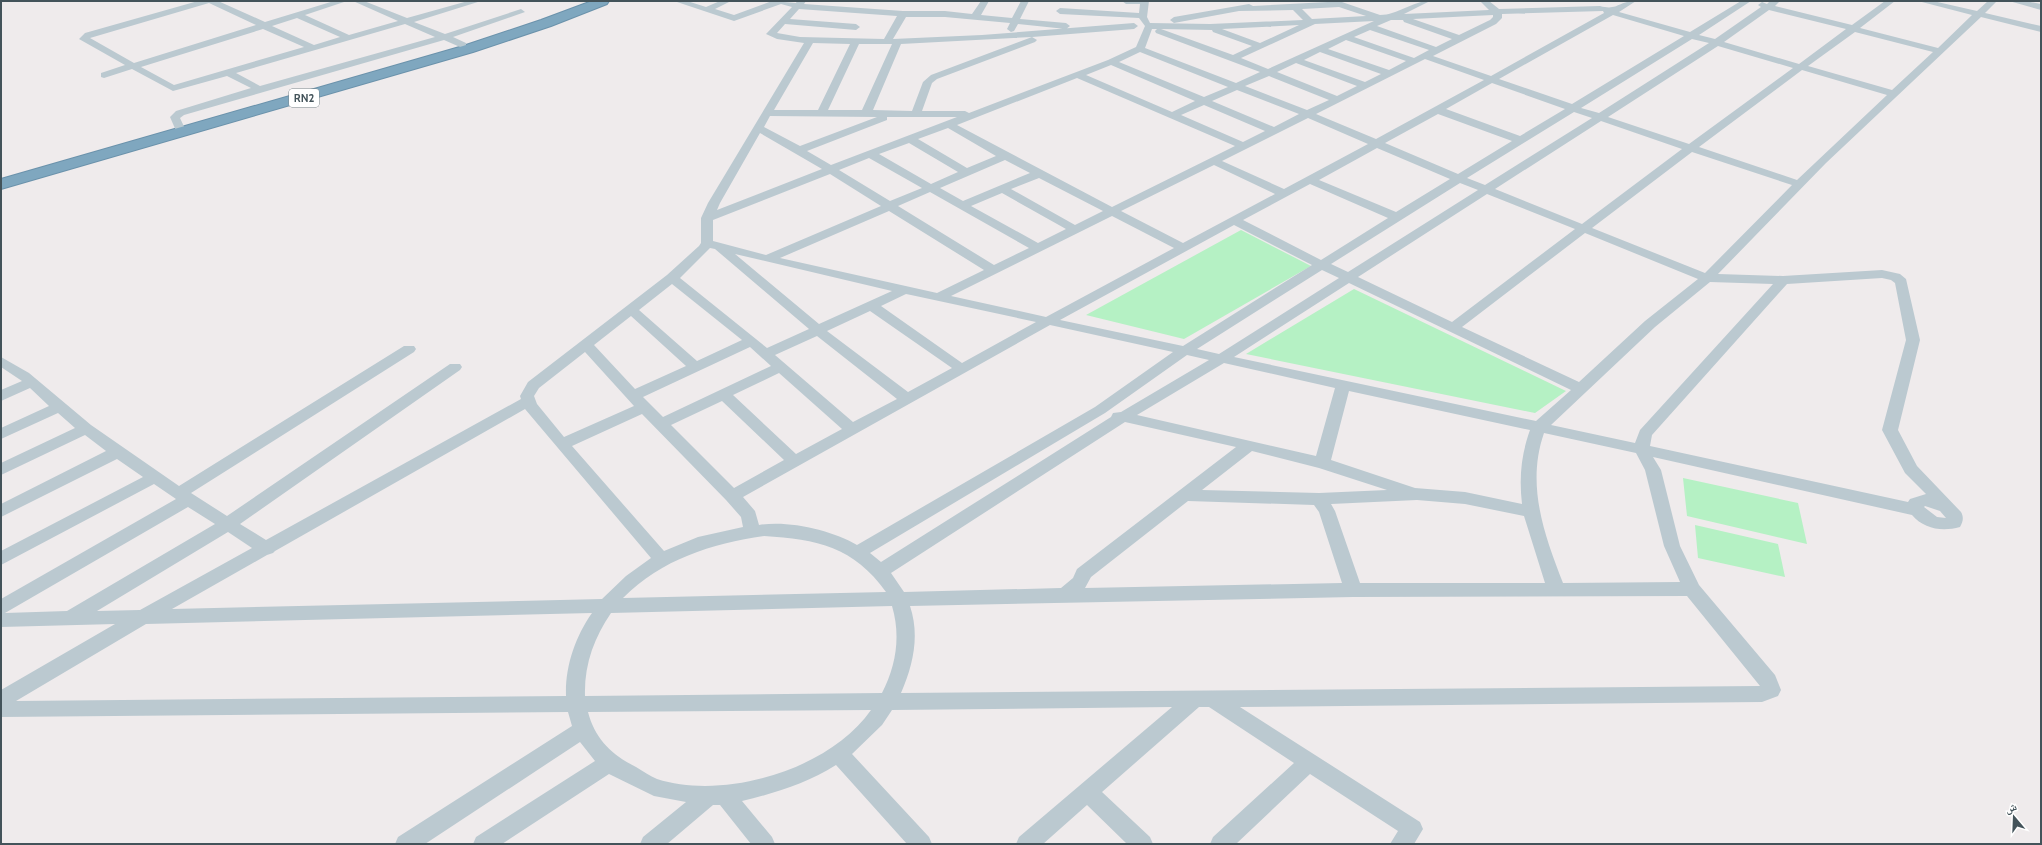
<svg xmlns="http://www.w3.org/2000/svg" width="2042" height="845" font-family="Cabin,'Noto Naskh Arabic',sans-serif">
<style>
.green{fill:#b5f1c4}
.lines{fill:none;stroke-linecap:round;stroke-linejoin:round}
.highway-casing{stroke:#6b92ab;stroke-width:2}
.minor{fill:#bbc9d0;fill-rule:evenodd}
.highway{fill:#7fa7bf;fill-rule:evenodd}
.labels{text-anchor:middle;stroke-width:3;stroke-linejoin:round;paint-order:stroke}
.shield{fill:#fff;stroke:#7b878c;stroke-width:1}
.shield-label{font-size:11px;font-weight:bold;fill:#43535a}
</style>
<rect width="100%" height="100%" fill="#efebec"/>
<path class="green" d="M1241 230 1311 266 1184 339 1086 315Z
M1354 289 1566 391 1535 413 1246 354Z
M1683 478 1798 503 1807 544 1687 516Z
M1695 525 1778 544 1785 577 1698 558Z"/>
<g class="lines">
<g class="highway-casing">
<path id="highway" d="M592 1H609L607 4 551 26 473 52 1 189V179L463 46 541 20Z"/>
</g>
<path class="minor" d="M198 1H218L265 22 334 1H347L305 15 349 35 398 21 353 1H364L407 18 468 1H481L414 22 445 34 518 10 521 9 525 12 453 37 466 43V47H460L444 40 184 115 180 118 187 133 182 136 177 133 170 117 176 111 251 88 227 76 173 91 132 69 104 78 101 77V73L125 65 79 39 85 33ZM209 3 256 25 134 63 90 38ZM297 18 340 37 314 45 272 26ZM405 24 435 37 260 86 236 73ZM263 29 304 47 174 85 141 67Z
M674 1H687L706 7 720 1H731L715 9 734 15 772 1 796 3 797 1H806L804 4 903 11H945L972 14 981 1H989L981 15 1012 18 1021 1H1029L1020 19 1066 23 1070 26 1066 29 1018 24 1014 31 1011 32 1007 29 1010 23 945 17H906L893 39 982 35 1134 23 1138 26 1134 29 1032 37 1037 40 1035 42 937 79 932 83 922 111H965L969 113 1108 60 1136 47 1145 26 1139 18 1060 14 1056 11 1060 8 1139 13 1140 4H1126L1122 1H1149L1147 17 1150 23 1210 24 1303 20 1293 10 1239 11 1174 23 1170 20 1174 17 1249 4 1253 6 1328 2 1327 1H1339L1380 15C1398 15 1412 1 1430 1L1404 14 1489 10 1480 1H1489L1499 9 1600 6C1618 11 1618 1 1636 1L1619 12 1690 32 1741 1H1751L1699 35 1715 39 1761 7 1758 5 1762 2 1767 4 1770 1H1780L1775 6 1852 25 1885 1H1895L1860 28 1938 48 1972 15 1918 1H1933L1977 11 1988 1H1997L1985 13 2041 26V32L1981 17 1826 163 1718 274 1783 276 1882 270 1900 274 1906 279 1920 340 1898 430 1917 466 1961 512C1964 517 1963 522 1960 527 1942 532 1924 529 1912 515L1653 457 1661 470 1680 546 1699 585 1775 675 1781 690 1778 696 1762 702 1240 707 1420 822 1423 829 1414 844H1390L1398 831 1310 774 1236 844H1210L1213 837 1294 763 1209 707H1199L1102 792 1150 837 1153 844H1127L1087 805 1043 844H1016L1019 837 1172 707 892 710 882 725 852 754 929 837 932 844H907L836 765C807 783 776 793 742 801L772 837 775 844H751L720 805H713L667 844H640L643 837 686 802 654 796 609 774 502 844H473L476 837 595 761 580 742 425 844H395L398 837 572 726 568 712 1 717V690L115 624 1 627V599L176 499 154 484 1 565V551L143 477 117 459 1 517V504L106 451 85 435 1 475V463L75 428 58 413 1 439V428L49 406 30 388 1 401V390L22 381 1 367V357L29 373 91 425 179 486 404 346H414L416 349 414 352 191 493 227 516 450 364H460L462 367 460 370 240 524 266 540 521 399 520 396 528 382 667 275 699 246 701 243V218L708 203 804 43 777 39 766 34 792 7 781 4 734 21ZM1339 7 1366 16 1312 19 1302 9ZM799 9 897 16 884 39 800 37 777 33 785 24 856 30 860 27 856 24 790 19ZM1769 10 1846 29 1799 64 1724 42ZM1603 11 1604 13 1491 76 1433 56 1496 24 1502 18V14ZM1493 15V17L1490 20 1459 35 1413 19ZM1613 15 1684 36 1572 104 1499 79ZM1391 20H1403L1404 22 1452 39 1436 47 1377 26ZM1374 21 1268 69 1241 58 1315 24ZM1299 25 1260 43 1222 29ZM1152 29H1157L1155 31 1156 33 1260 72 1236 83 1145 48ZM1161 29 1212 30 1213 32 1252 46 1233 55ZM1370 30 1429 50 1414 58 1354 37ZM1855 32 1933 52 1892 90 1808 66ZM1032 37 931 75 923 82 912 111 873 110 901 44ZM1692 39 1709 43 1599 113 1581 108ZM1346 40 1406 61 1389 70 1328 49ZM813 43 850 44 818 110H774ZM859 44H892L862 110H828ZM1718 46 1793 68 1689 144 1608 117ZM1140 52 1228 87 1204 97 1119 62ZM1320 52 1381 74 1365 82 1304 60ZM1425 59 1484 80 1376 139 1316 114ZM1296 63 1357 86 1337 96 1277 72ZM1111 65 1195 101 1172 112 1086 75ZM1802 70 1887 95 1797 180 1699 147ZM1269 76 1329 100 1307 110 1245 86ZM1077 78 1235 146 1112 207 957 125ZM1492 83 1565 109 1520 136 1446 109ZM1237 90 1299 114 1274 127 1212 101ZM1204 105 1265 131 1243 142 1181 115ZM1574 112 1592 118 1485 185 1467 178ZM1438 114 1512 141 1458 174 1385 143ZM770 116 877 117 800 146 764 127ZM887 117H957L831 165 807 151 887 120ZM1308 118 1368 144 1284 189 1222 161ZM1601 121 1682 149 1582 224 1495 189ZM948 128 996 156 967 168 918 139ZM760 133 822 169 717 210 720 203ZM909 143 958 172 931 184 879 154ZM1377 148 1450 179 1396 212 1319 180ZM1692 152 1792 185 1705 273 1592 228ZM869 158 922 188 890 201 839 170ZM1005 160 1030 173 963 201 940 188ZM1214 165 1275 194 1183 243 1121 211ZM830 174 881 206 766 255 713 241V220ZM1039 178 1103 211 1075 225 1011 189ZM1460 183 1478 190 1348 272 1331 264ZM1310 184 1388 218 1321 260 1243 220ZM930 192 1029 248 994 265 898 206ZM1002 193 1066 229 1038 243 971 206ZM1487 194 1575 229 1452 322 1358 277ZM889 211 984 270 937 293 780 258ZM1112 216 1174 248 1046 317 951 296ZM1234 225 1312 265 1183 346 1060 320ZM1585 233 1698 279 1645 321 1579 382 1462 327ZM710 248 715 249 809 329 767 348 680 278ZM735 254 892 291 819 324ZM1322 270 1339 278 1219 354 1197 349ZM1882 278 1891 280 1895 283 1906 340 1882 430 1905 473 1926 494 1910 499 1908 502 1650 446 1652 435 1787 284ZM1710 282 1773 284 1640 430 1635 443 1551 425 1655 327ZM1349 283 1571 390 1536 421 1234 357ZM672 284 742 340 697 361 639 310ZM906 294 911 295 1036 322 962 363 881 306ZM870 311 952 368 908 392 827 331ZM631 316 686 366 635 389 594 345ZM1050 325 1173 352 1095 407 857 545C832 530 788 520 759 525L755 511 743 497ZM817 336 897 399 853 422 775 355ZM750 347 771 366 663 417 643 397ZM585 352 634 406 564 437 537 404 534 396 539 388ZM1187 355 1209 360 1121 412 1113 413 1111 417 881 562 870 553 1105 413ZM1224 363 1335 388 1316 456 1137 415ZM779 373 842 429 796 454 733 395ZM1349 391 1530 430C1521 455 1519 478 1522 504L1465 492 1415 488 1331 460ZM722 401 784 460 734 488 671 425ZM525 409 651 558 626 576 602 599 172 609 267 555 273 553 275 551ZM642 414 726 500 741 517 743 527 698 537 664 551 572 446ZM1125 422 1236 447 1077 569 1073 578 1061 588 904 592 891 573ZM1544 433 1636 453 1645 470 1664 546 1680 582 1563 583C1544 534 1526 485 1544 433ZM1252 451 1319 468 1387 490 1319 493 1202 490ZM1417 500 1465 504 1524 516 1545 583H1360L1335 511 1331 504ZM1188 501 1314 505 1319 512 1342 583 1085 588 1091 577ZM1925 506 1940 511 1946 518 1937 517 1924 507ZM188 507 215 524 67 611 5 613ZM228 532 252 548 140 610 97 611ZM764 536C817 539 854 547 886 592L623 598C662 559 711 544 764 536ZM1687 596 1760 686 901 693C913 665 920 636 910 606L1353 597ZM892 606C901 636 896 666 882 693L585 696C584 665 594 638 611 613ZM592 613C575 637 565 667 566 696L16 701 146 624ZM871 710C830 769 725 801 657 779 650 776 643 771 636 767 612 755 595 739 588 712Z
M2009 1H2025L2041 4V10Z"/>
<use href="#highway" class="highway"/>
</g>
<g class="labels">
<rect class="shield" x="289" y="89" width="30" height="18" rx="3"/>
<g class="shield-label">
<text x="304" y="102">RN2</text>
</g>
</g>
<rect width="2042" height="845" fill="none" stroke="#43535a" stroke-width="4"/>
<g transform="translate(2014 817) rotate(341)" stroke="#ffffff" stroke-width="3" paint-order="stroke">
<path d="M0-3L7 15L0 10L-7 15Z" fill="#43535a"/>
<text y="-6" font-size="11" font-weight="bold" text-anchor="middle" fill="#43535a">ش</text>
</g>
</svg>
